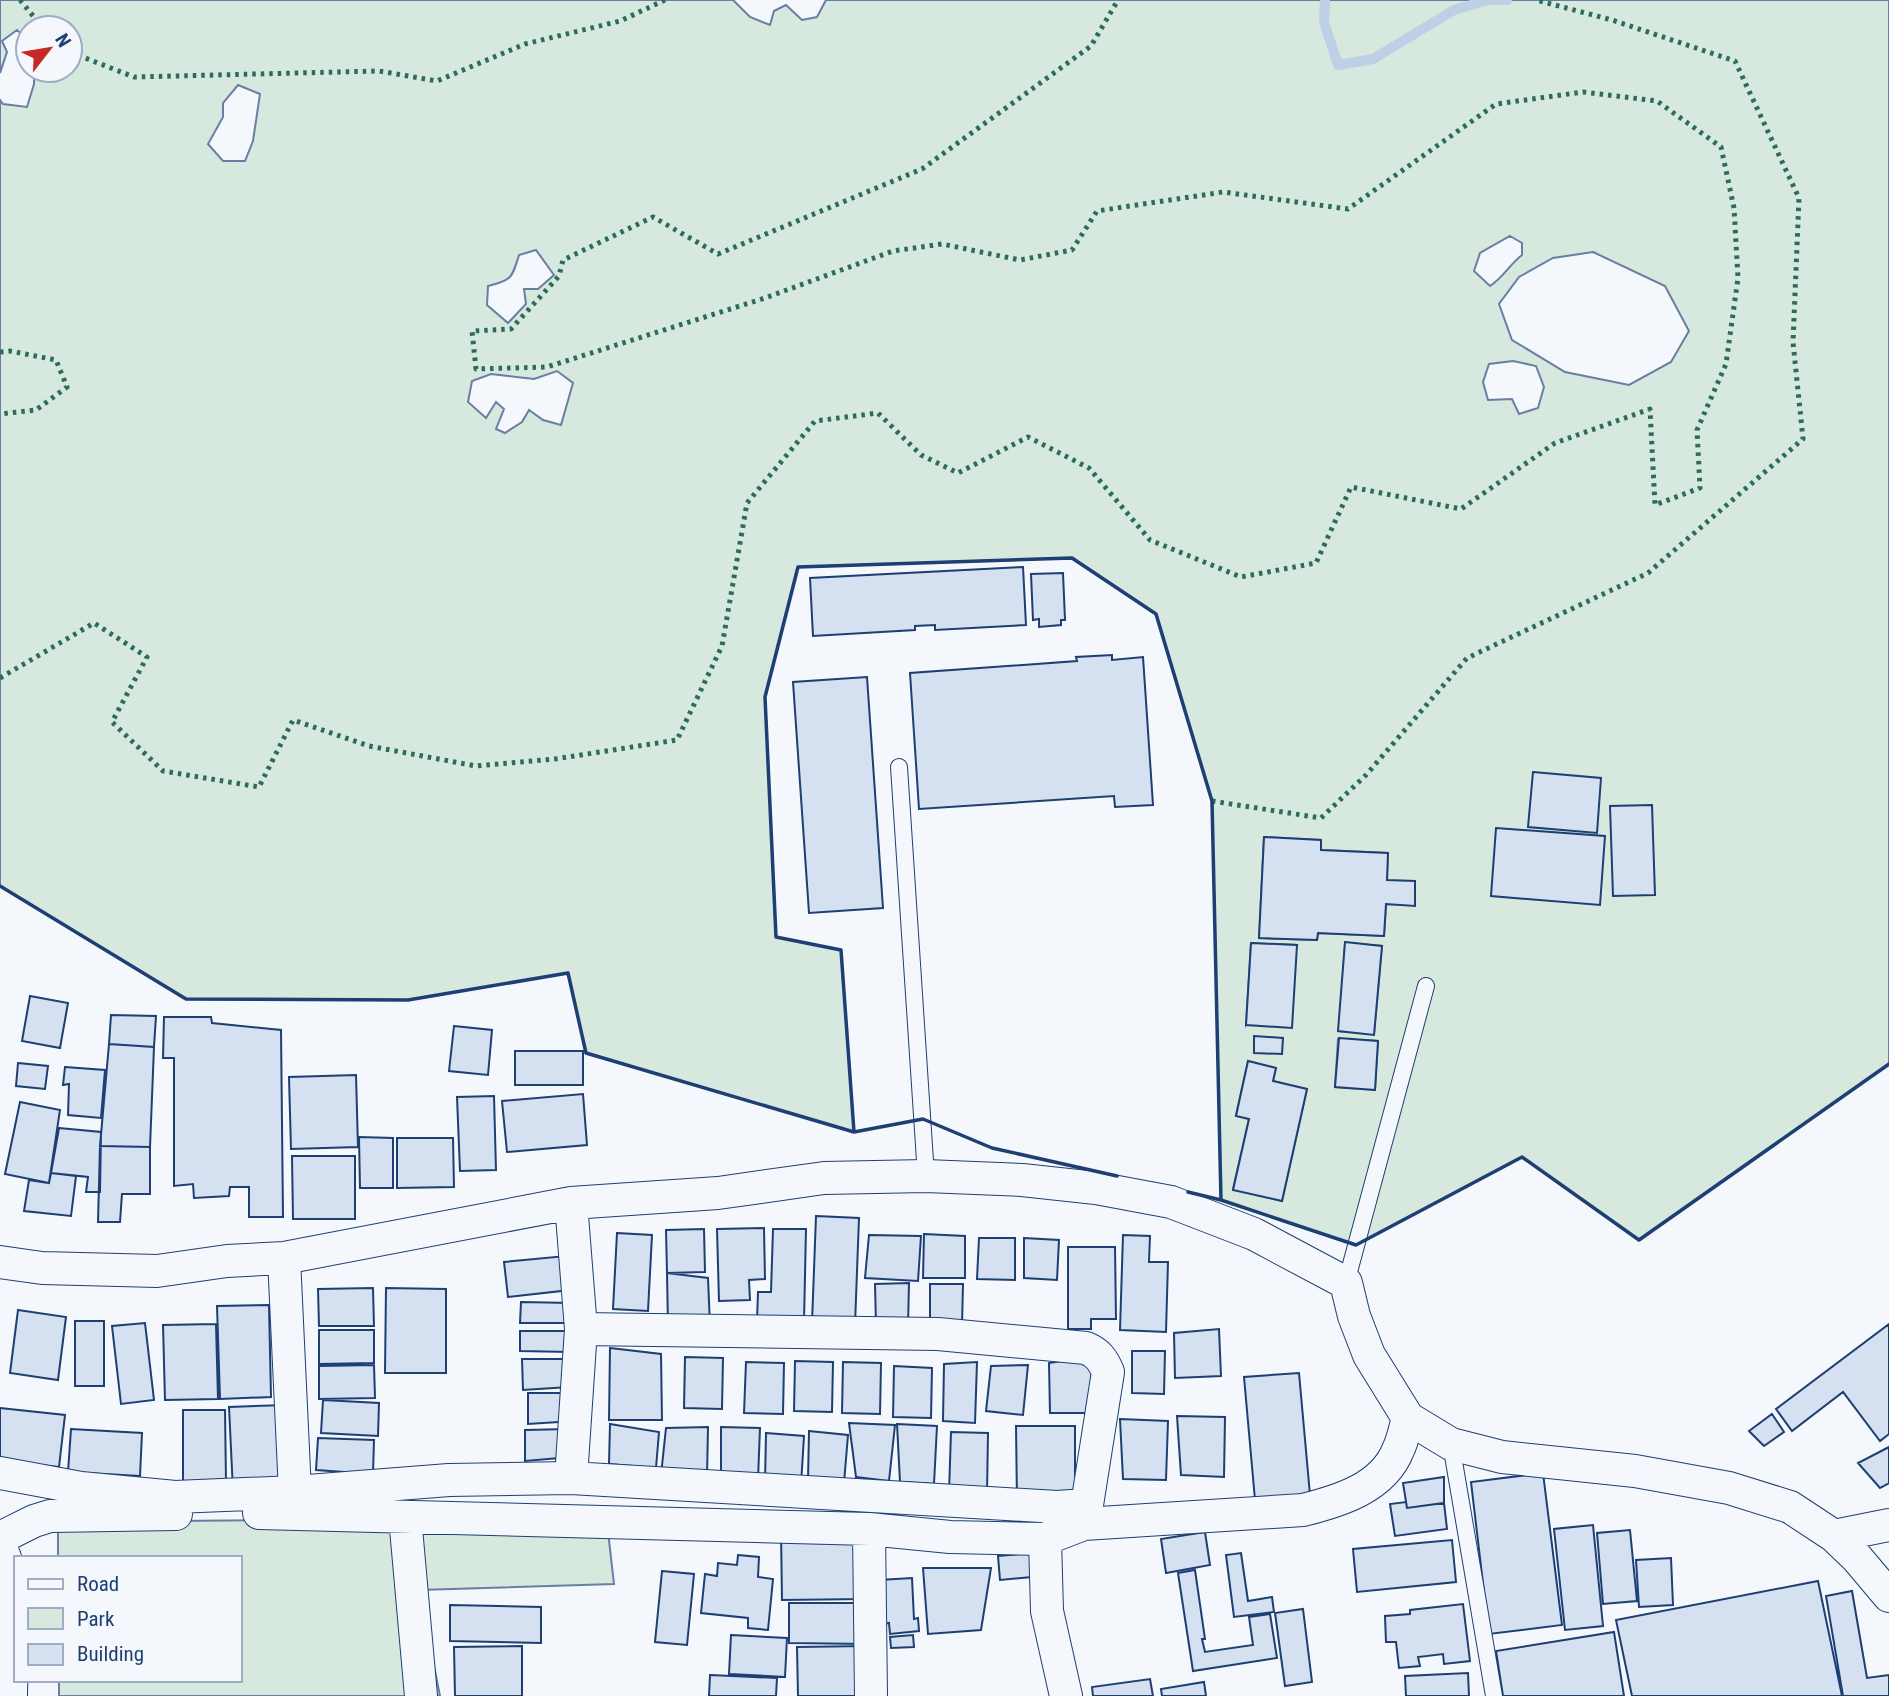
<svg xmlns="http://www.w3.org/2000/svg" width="1889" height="1696" font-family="'Roboto Condensed',sans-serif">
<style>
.green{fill:#d7e8df;stroke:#687fa3;stroke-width:2;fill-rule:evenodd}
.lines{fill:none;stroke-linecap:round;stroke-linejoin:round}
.stream{stroke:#bed0e5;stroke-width:10}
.building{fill:#d5e0f0;stroke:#1d3f73;stroke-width:2}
.lane-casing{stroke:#1d3f73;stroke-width:18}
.street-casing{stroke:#1d3f73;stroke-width:34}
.lane{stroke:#f4f7fb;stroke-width:16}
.street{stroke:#f4f7fb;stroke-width:32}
.hedge{stroke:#2c6c60;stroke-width:5;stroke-dasharray:3.5 5;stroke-linecap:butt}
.wall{stroke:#1d3f73;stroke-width:3.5}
</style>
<rect width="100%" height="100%" fill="#f4f7fb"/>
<path class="green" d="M0 0H733L750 17 770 25 774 11 786 5 802 20 817 17 826 0H1889V1064L1639 1240 1522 1157 1356 1245 1221 1200 1212 801 1156 614 1072 558 798 567 765 697 776 937 841 950 854 1132 586 1053 568 973 408 1000 186 999 0 886V100L3 104 27 107 34 84V70H70V28H28V40L17 30 2 41 7 52 0 73ZM238 85 260 94 253 141 245 161H223L208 144 223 117V103ZM1510 236 1522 243V255C1509 265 1504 277 1490 286L1474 271 1480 253ZM536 250 554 275 538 289H524L526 304 508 323 487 305 488 286C512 280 512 278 519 255ZM1593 252 1665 286 1689 331 1671 362 1629 385 1565 372 1512 340 1499 304 1519 277 1553 258ZM1513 361 1536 366 1544 387 1538 408 1519 414 1512 399 1488 400 1483 382 1489 364ZM557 371 573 383 561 425 543 420 529 410 522 422 505 433 496 429 504 409 496 402 486 418 468 402 472 381 491 374 534 379ZM1264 837 1321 840V850L1388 853 1387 880 1414 905 1386 904 1384 936 1318 933 1317 940 1259 938ZM1251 943 1297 945 1246 1025ZM1345 943 1382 946 1374 1034 1339 1031ZM1338 1039 1378 1041 1375 1090 1335 1087ZM1248 1061 1276 1068 1273 1081 1307 1089 1282 1201 1233 1189 1249 1119 1236 1115Z
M285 1520 607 1523 614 1584 419 1590 440 1696H59V1680H240V1558H58V1522Z"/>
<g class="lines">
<path class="stream" d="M1325 0 1324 22 1338 65 1373 59 1454 10 1488 0H1507"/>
</g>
<path class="building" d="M1023 567 1026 625 935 630V625L915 626V630L813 636 810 578Z
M1063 573 1065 620H1061V625L1039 627V619L1033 620 1031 574Z
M1112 655V660L1143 657 1153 805 1115 807 1114 796 919 809 910 673 1077 661 1076 657Z
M867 677 883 908 809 913 793 682Z
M1533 772 1601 778 1597 833 1528 827Z
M1652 805 1655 895 1613 896 1610 806Z
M1496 828 1605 836 1600 905 1491 896Z
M1264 837 1321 840V850L1388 853 1387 880 1415 881V906L1386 904 1384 936 1318 933 1317 940 1259 938Z
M1345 942 1382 946 1374 1035 1338 1031Z
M1251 943 1297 945 1292 1028 1246 1025Z
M30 996 68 1003 60 1048 22 1041Z
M111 1015 156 1016 154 1047 109 1044Z
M164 1017H211L212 1023 281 1030 283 1217H249V1187H230L229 1196 194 1198 193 1184 174 1186V1058H163Z
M454 1026 492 1030 488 1075 449 1071Z
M1254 1036 1283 1038 1282 1054 1254 1053Z
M1339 1038 1378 1041 1375 1090 1335 1087Z
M109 1044 154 1047 150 1147 100 1146Z
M515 1051H583V1085H515Z
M1248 1061 1276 1068 1273 1081 1307 1089 1282 1201 1233 1190 1249 1119 1236 1116Z
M18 1063 48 1066 45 1089 16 1086Z
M65 1067 105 1070 101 1118 68 1115 69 1084 63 1085Z
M356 1075 358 1147 291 1149 289 1077Z
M583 1094 587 1145 507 1152 502 1101Z
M494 1096 496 1170 460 1171 457 1097Z
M20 1102 60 1110 49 1183 5 1174Z
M59 1128 101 1132 100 1192H86L88 1177 51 1173Z
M359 1137 393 1138V1188H360Z
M397 1138H453L454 1187 397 1188Z
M100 1146 150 1147V1194H122L120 1222H98Z
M292 1156H355V1219H293Z
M51 1173 76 1176 71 1216 24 1211 29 1180 49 1183Z
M816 1216 859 1218 855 1325 812 1323Z
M764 1228 765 1279 749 1280 750 1300 719 1301 717 1229Z
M704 1229 705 1272 667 1273 666 1230Z
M773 1229H806L804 1322 757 1321 758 1292H771Z
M617 1233 652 1235 648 1311 613 1309Z
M924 1234 965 1236V1278H923Z
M869 1235 921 1236 918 1281 865 1278Z
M1123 1235 1150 1236 1149 1262H1168L1166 1332 1120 1330Z
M979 1238H1015V1280L977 1279Z
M1024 1238 1059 1240 1057 1280 1024 1278Z
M1068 1247H1115L1116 1319H1091V1329H1068Z
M566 1256 570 1290 508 1297 504 1262Z
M667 1273 708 1278 710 1326H668Z
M909 1283 908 1326 876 1325 875 1284Z
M930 1284H963L962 1326 930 1325Z
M373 1288 374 1326H319L318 1289Z
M386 1288 446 1289V1373H385Z
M521 1302 571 1303V1323H520Z
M269 1305 271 1397 220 1399 217 1306Z
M18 1310 66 1317 58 1380 10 1373Z
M75 1321H104V1386H75Z
M145 1323 154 1400 121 1404 112 1326Z
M216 1324 218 1399 165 1400 163 1325Z
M1889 1324V1434L1880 1441 1843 1392 1792 1431 1776 1409Z
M1219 1329 1221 1376 1175 1378 1174 1333Z
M319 1330H374V1363L319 1364Z
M520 1331H570V1352L520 1351Z
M610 1348 661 1354 662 1420H609Z
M1132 1351H1165L1164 1394 1132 1393Z
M1093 1356 1089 1413H1050L1049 1363Z
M685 1357 723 1358 722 1409 684 1408Z
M522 1359H567L569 1387 523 1390Z
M795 1361 833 1362 832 1412 794 1411Z
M746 1362 784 1363 783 1414 744 1413Z
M843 1362 881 1363 880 1414 842 1413Z
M977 1362 975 1423 943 1421 944 1364Z
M374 1365 375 1398 319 1399V1366Z
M1028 1365 1023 1415 986 1411 991 1366Z
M894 1366 932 1368 931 1418 893 1417Z
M1299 1373 1310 1495 1255 1500 1244 1377Z
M528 1393H572L574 1421 528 1424Z
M323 1400 379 1403 378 1436 321 1433Z
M286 1405 289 1489 233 1491 229 1407Z
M0 1408 65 1415 59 1467 0 1461Z
M183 1410H225L226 1483H183Z
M1772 1414 1784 1432 1764 1446 1749 1431Z
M1177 1416 1225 1417 1224 1477 1181 1475Z
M1120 1419 1168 1421 1166 1480 1123 1479Z
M849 1423 895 1425 889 1481 856 1477Z
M610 1424 659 1432 656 1468 609 1464Z
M897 1424 937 1426 934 1484 900 1482Z
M1016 1426H1075V1501H1017Z
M708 1427 707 1477 661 1475 666 1428Z
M721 1427 760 1428 758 1479 721 1478Z
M71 1429 142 1433 140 1476 68 1472Z
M569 1429 571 1457 525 1461V1430Z
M809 1431 848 1435 844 1483 808 1480Z
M951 1432 988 1433 987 1494 949 1493Z
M766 1433 804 1436 801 1485 765 1482Z
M318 1438 374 1440 373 1474 316 1470Z
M1889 1447V1483L1880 1488 1858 1463Z
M1543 1473 1562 1625 1489 1634 1471 1482Z
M1444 1477V1503L1407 1508 1403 1483Z
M1406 1502 1407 1508 1444 1503 1447 1529 1395 1536 1390 1504Z
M1593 1525 1603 1626 1565 1630 1554 1529Z
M1630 1530 1637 1601 1603 1604 1597 1533Z
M781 1532H865L866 1599 782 1600Z
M1205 1532 1210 1565 1166 1573 1161 1539Z
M1452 1540 1456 1582 1357 1592 1353 1549Z
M1030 1553 1032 1577 1000 1580 998 1556Z
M1241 1553 1248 1601 1272 1597 1274 1612 1234 1617 1226 1555Z
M738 1555 759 1557 758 1577 773 1579 768 1630 748 1628V1618L701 1613 705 1574 717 1576 718 1563 737 1565Z
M1671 1558 1673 1605 1639 1607 1636 1560Z
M923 1568H991L981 1630 928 1634Z
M1195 1570 1205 1639H1202L1205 1652 1253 1645 1249 1617 1270 1614 1277 1658 1193 1671 1178 1573Z
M662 1571 694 1574 687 1645 655 1642Z
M912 1578 914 1619 918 1618 919 1631 890 1634 889 1623 883 1624 879 1580Z
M1818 1581 1842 1696H1632L1616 1620Z
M1852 1591 1867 1678 1889 1675V1696H1843L1826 1596Z
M789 1603H867V1644L789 1643Z
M1463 1604 1470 1661 1444 1664 1443 1654 1418 1657 1420 1666 1399 1668 1396 1642H1386L1385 1616 1410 1614V1610Z
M450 1605 541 1607V1643L450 1641Z
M1303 1609 1312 1682 1285 1686 1275 1613Z
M1614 1632 1624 1696H1503L1496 1651Z
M731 1635 787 1638 785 1677 729 1674Z
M913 1635 914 1647 891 1648 890 1637Z
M522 1646V1696H455L454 1647Z
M866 1646 867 1696H798L797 1647Z
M1468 1673 1469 1696H1406L1405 1676Z
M710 1675 777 1678 776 1696H709Z
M1150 1679 1153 1696H1093L1092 1687Z
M1204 1682 1206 1696H1162L1161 1689Z"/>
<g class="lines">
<g class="lane-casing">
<path id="lane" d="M899 767 926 1176
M1346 1283 1426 986
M1451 1444 1494 1696"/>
</g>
<g class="street-casing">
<path id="street" d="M571 1203 581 1329 571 1478
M284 1258 295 1492
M0 1262 42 1268 157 1271 227 1261 284 1258 571 1203 718 1193 824 1178 926 1176 1022 1180 1096 1188 1171 1202 1254 1234 1346 1283 1354 1316 1369 1355 1408 1418 1451 1444 1502 1457 1635 1471 1729 1488 1790 1507 1834 1536 1857 1558 1889 1596
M581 1329 938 1334 1086 1348C1098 1353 1103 1360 1108 1372L1084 1524
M0 1473 81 1488 175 1497 295 1492 449 1480 571 1478 1057 1507 1086 1505
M259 1513 869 1529 950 1537 1045 1539
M405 1517 421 1696
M869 1529 871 1696
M1834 1536 1889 1525
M0 1538 34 1521 50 1516 176 1514
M0 1547C19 1576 11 1660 11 1696
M1066 1696 1047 1611 1045 1539 1084 1524 1303 1510C1339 1501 1383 1488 1398 1450 1403 1440 1405 1428 1408 1418"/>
</g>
<use href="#lane" class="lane"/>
<use href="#street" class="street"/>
<path class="hedge" d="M20 0 43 28
M70 52 134 77 379 71 437 81 525 44 620 21 665 0
M0 352 10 351 56 360 67 387 36 410 0 414
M0 678 94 623 147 657 112 722 163 771 259 787 293 720 369 746 476 766 555 759 677 740 722 646 747 503 815 421 878 413 921 455 958 473 1028 437 1089 468 1150 540 1241 577 1316 563 1351 487 1461 509 1555 443 1650 409 1655 505 1700 488 1697 430 1726 364 1738 278 1734 208 1721 147 1657 101 1583 92 1496 104 1348 209 1223 192 1097 211 1072 250 1020 260 942 244 893 251 765 298 547 367 476 369 472 331 511 329 559 276 563 260 653 217 718 254 922 169 1091 46 1118 0
M1212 801 1321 818 1366 775 1467 658 1648 573 1803 439 1793 342 1799 198 1735 61 1612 20 1536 0"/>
<path class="wall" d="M0 886 186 999 408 1000 568 973 586 1053 854 1132 923 1119 992 1148 1117 1176
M854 1132 841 950 776 937 765 697 798 567 1072 558 1156 614 1212 801 1221 1200
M1188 1192 1221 1200 1356 1245 1522 1157 1639 1240 1889 1064"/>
</g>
<rect x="14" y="1556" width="228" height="126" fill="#f4f7fb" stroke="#9eadc5" stroke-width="2"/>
<rect x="28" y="1579" width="35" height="10" fill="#f4f7fb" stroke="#9eadc5" stroke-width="2"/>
<text x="77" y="1591" font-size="21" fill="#1d3f73">Road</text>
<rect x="28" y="1608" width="35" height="21" fill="#d7e8df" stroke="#9eadc5" stroke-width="2"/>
<text x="77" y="1626" font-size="21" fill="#1d3f73">Park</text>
<rect x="28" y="1644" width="35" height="21" fill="#d5e0f0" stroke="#9eadc5" stroke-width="2"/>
<text x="77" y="1661" font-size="21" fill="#1d3f73">Building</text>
<g transform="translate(49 49) rotate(59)"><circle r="33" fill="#f4f7fb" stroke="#9eadc5" stroke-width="2"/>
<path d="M0-5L12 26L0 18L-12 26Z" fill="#c62828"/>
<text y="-10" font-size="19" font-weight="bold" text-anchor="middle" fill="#1d3f73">N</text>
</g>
</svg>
